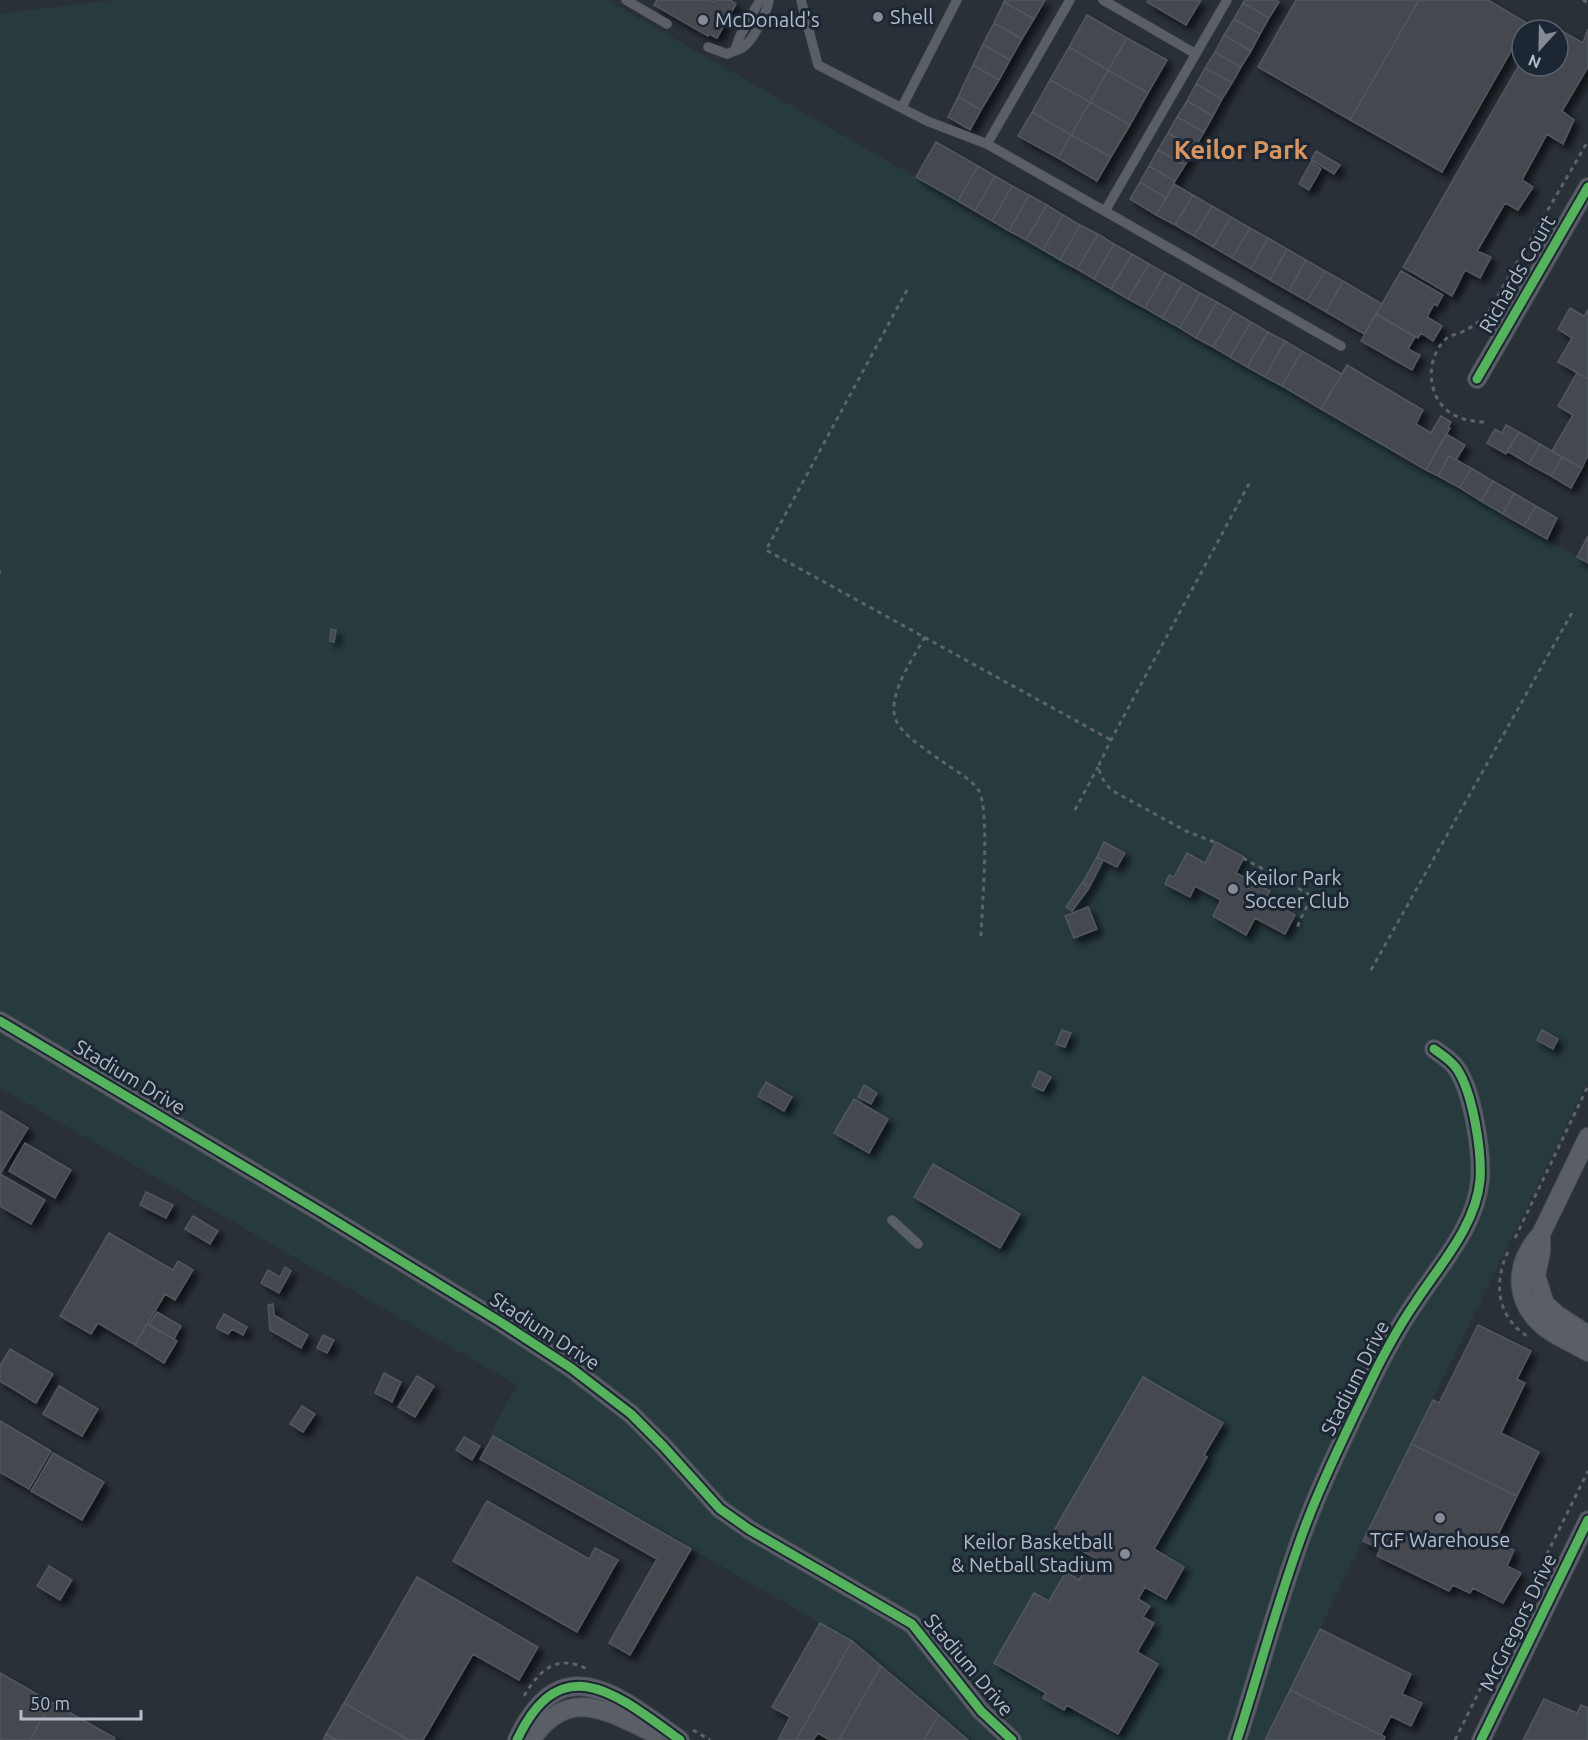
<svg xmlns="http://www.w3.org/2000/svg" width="1588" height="1740" font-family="Ubuntu,sans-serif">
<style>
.green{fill:#273a3e}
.building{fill:#444950;stroke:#52575f;stroke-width:1.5;filter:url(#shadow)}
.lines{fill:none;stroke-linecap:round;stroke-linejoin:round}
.lane-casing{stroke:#484c53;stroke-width:10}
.street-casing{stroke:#484c53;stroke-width:20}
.path{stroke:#5d636a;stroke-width:3;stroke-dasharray:4.5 4.5;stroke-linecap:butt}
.lane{stroke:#5a5e66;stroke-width:9}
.street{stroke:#5a5e66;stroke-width:18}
.cycleway-casing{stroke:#1d2633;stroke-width:13}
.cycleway{stroke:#56b35d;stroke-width:9}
.poi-dot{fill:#848b96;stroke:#1d2633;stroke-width:2}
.labels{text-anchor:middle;stroke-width:6;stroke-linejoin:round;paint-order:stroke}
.poi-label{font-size:20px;fill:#b4bcc9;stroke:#1d2633;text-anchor:start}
.street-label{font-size:20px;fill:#b4bcc9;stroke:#1d2633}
.district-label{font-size:26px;font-weight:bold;fill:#d59563;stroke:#1d2633}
</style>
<defs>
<filter id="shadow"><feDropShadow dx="5.5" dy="5.5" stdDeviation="3" flood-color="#0009"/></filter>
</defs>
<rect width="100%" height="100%" fill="#2a3038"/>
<path class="green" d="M115 0H607L1588 563V1082L1265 1740H968L852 1641 490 1434 517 1385 0 1088V14Z"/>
<path class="building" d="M657 0H710L714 2 715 0H730L736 4 717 38 709 34 708 36 654 5Z
M1005 0H1045L1034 19 1004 2Z
M1148 0H1201L1186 25 1147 2Z
M1245 0H1276L1279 2 1269 18 1243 3Z
M1296 0H1419L1350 120 1258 67Z
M1419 0H1488L1527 23 1442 172 1350 120Z
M1004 2 1034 19 1022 39 994 23Z
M1243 3 1269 18 1260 34 1234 19Z
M1087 15 1127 38 1108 70 1069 47Z
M1234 19 1260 34 1251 51 1224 35Z
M1544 21 1583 43 1588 29V67L1562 111 1574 120 1563 144 1547 134 1522 180 1533 187 1518 210 1505 203 1477 251 1491 257 1480 278 1465 270 1452 296 1403 267 1522 60V66H1558V30H1539Z
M994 23 1022 39 1010 60 983 44Z
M1224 35 1251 51 1241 67 1215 52Z
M1127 38 1167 60 1148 93 1108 70Z
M983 44 1010 60 999 80 973 65Z
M1069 47 1108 70 1090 102 1050 80Z
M1215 52 1241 67 1232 83 1205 68Z
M973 65 999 80 981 110 958 97Z
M1205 68 1232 83 1222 99 1196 84Z
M1108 70 1148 93 1130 125 1090 102Z
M1050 80 1090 102 1071 135 1032 112Z
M1196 84 1222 99 1213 116 1187 101Z
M958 97 981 110 970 130 948 117Z
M1187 101 1213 116 1204 132 1177 117Z
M1090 102 1130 125 1111 157 1071 135Z
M1032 112 1071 135 1058 158 1018 136Z
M1177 117 1204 132 1194 149 1168 133Z
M1168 133 1194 149 1185 165 1158 150Z
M1071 135 1111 157 1097 181 1058 158Z
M936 142 978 166 958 201 916 177Z
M1158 150 1185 165 1175 181 1149 166Z
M1316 151 1340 165 1334 174 1311 160Z
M1311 162 1321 169 1309 190 1299 184Z
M978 166 995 176 975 211 958 201Z
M1149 166 1175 181 1166 198 1140 182Z
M995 176 1012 186 992 221 975 211Z
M1140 182 1166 198 1156 215 1130 199Z
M1174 184 1193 195 1175 225 1156 215Z
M1012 186 1029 195 1009 231 992 221Z
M1029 195 1047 205 1026 240 1009 231Z
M1193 195 1212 206 1194 236 1175 225Z
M1047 205 1063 215 1043 250 1026 240Z
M1212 206 1231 217 1213 247 1194 236Z
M1063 215 1080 225 1060 260 1043 250Z
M1231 217 1250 228 1232 258 1213 247Z
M1080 225 1098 234 1077 269 1060 260Z
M1250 228 1268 238 1251 269 1232 258Z
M1098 234 1114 244 1094 279 1077 269Z
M1268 238 1287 249 1270 280 1251 269Z
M1114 244 1132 254 1111 289 1094 279Z
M1287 249 1306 260 1289 291 1270 280Z
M1132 254 1149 264 1128 299 1111 289Z
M1306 260 1325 271 1307 301 1289 291Z
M1149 264 1165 273 1145 308 1128 299Z
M1325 271 1343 281 1326 312 1307 301Z
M1401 271 1443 295 1437 306 1434 304 1427 317 1442 326 1433 341 1421 333 1418 338 1376 314Z
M1165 273 1183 283 1162 318 1145 308Z
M1343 281 1382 304 1364 334 1326 312Z
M1183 283 1200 293 1180 328 1162 318Z
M1200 293 1217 302 1196 338 1180 328Z
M1217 302 1234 312 1213 347 1196 338Z
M1570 308 1584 316 1588 310V379L1558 362 1572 338 1558 329Z
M1234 312 1251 322 1230 357 1213 347Z
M1376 314 1415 337 1408 349 1420 355 1412 370 1361 341Z
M1251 322 1268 332 1247 367 1230 357Z
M1268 332 1285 341 1265 377 1247 367Z
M1285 341 1302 351 1282 386 1265 377Z
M1302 351 1342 374 1321 409 1282 386Z
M1347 365 1423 410 1416 424 1431 433 1441 416 1451 422 1448 427 1450 428 1426 470 1321 409Z
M1577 373 1588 379V455L1582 468 1552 451 1573 415 1558 406Z
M1506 425 1519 432 1506 454 1487 443 1495 429 1502 433Z
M1519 432 1540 444 1529 464 1507 451Z
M1446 434 1465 445 1456 460 1449 456 1438 476 1426 470Z
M1540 444 1562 457 1551 476 1529 464Z
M1449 456 1471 468 1460 488 1438 476Z
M1562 457 1582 468 1571 488 1551 476Z
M1471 468 1493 481 1481 501 1460 488Z
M1493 481 1514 493 1503 514 1481 501Z
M1514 493 1536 506 1524 526 1503 514Z
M1536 506 1557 518 1547 539 1524 526Z
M1588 536V563L1577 557Z
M331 629 336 630 334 642 330 641Z
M1104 842 1125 853 1117 867 1097 857Z
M1216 842 1244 857 1236 873 1270 891 1265 899 1295 915 1285 934 1255 918 1246 935 1213 916 1221 900 1195 886 1190 897 1165 884 1169 875 1174 877 1187 853 1205 863Z
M1097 857 1103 860 1090 886 1083 882Z
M1082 883 1089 888 1072 911 1066 907Z
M1088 907 1097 929 1074 938 1065 916Z
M1062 1030 1071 1033 1065 1047 1056 1044Z
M1542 1030 1558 1039 1553 1049 1537 1040Z
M1039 1071 1051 1077 1043 1091 1032 1086Z
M766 1082 792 1097 784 1111 758 1096Z
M864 1085 877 1093 871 1104 858 1097Z
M854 1099 888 1119 869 1153 834 1133Z
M0 1111 28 1128 0 1174Z
M25 1143 71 1170 55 1198 9 1171Z
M933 1164 1020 1214 1000 1248 914 1197Z
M0 1174 45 1200 31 1224 0 1206Z
M146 1192 173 1205 166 1218 140 1205Z
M193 1216 218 1231 210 1244 185 1229Z
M109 1233 173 1270 178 1261 193 1270 175 1300 165 1294 135 1345 98 1323 91 1334 60 1316Z
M285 1267 291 1271 279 1293 261 1283 268 1270 280 1277Z
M273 1304 274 1315 308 1335 301 1348 270 1330 268 1305Z
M157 1312 181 1326 174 1339 149 1325Z
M224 1314 247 1327 243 1335 232 1329 228 1334 216 1328Z
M147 1324 177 1341 164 1363 135 1345Z
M1478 1325 1531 1351 1517 1379 1525 1383 1501 1433 1539 1452 1517 1496 1411 1444 1433 1400 1439 1403Z
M323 1335 334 1340 327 1353 317 1348Z
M10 1349 53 1374 36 1403 0 1381V1366Z
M384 1373 401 1382 392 1402 375 1393Z
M417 1376 434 1386 415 1417 398 1407Z
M1143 1377 1223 1423 1204 1455 1207 1457 1154 1549 1184 1567 1166 1599 1145 1587 1138 1599 1150 1606 1143 1617 1154 1623 1137 1652 1158 1664 1118 1734 1067 1705 1064 1710 1043 1698 1046 1693 994 1663 1034 1593 1049 1601 1066 1572 1079 1580 1086 1569 1090 1571 1097 1559 1052 1534Z
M59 1386 98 1409 82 1436 43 1414Z
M302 1406 315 1414 303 1432 290 1424Z
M0 1421 51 1451 29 1489 0 1472Z
M493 1436 691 1549 630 1655 609 1643 657 1559 480 1459Z
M464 1437 480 1446 472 1460 456 1450Z
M1411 1444 1517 1496 1495 1541 1514 1550 1507 1566 1521 1573 1503 1603 1473 1588 1470 1593 1453 1585 1449 1591 1377 1556 1380 1549 1363 1541Z
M53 1453 104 1482 82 1520 31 1491Z
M487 1501 589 1559 595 1548 618 1560 577 1632 453 1561Z
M49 1566 72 1580 60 1600 37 1586Z
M417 1577 538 1647 519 1680 473 1654 423 1740H409L344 1703Z
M820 1623 852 1641 796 1740H778L790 1717 772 1707Z
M1320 1629 1411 1674 1402 1694 1422 1703 1411 1726 1391 1716 1381 1735 1290 1690Z
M852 1641 881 1666 839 1740H830L818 1733 813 1740H796Z
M881 1666 939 1715 924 1740H839Z
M0 1673 51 1702 30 1740H0Z
M1290 1690 1385 1737 1384 1740H1265Z
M1544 1699 1577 1713 1581 1705 1588 1708V1740H1523Z
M51 1702 115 1738 114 1740H30Z
M344 1703 409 1740H336L326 1734Z
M939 1715 968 1740H924Z
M326 1734 336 1740H323Z"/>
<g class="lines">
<g class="lane-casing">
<path id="lane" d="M626 0 667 24
M801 0 818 65 927 121 987 144 1341 346
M1103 0 1196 54
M708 47 727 54C732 52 737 50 742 48 753 42 767 12 769 0
M735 50 740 36 760 0
M902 107 957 0
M987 144 1070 0
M1105 211 1227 0
M892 1220 918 1244"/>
</g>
<g class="street-casing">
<path id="street" d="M1477 379 1588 187
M0 1021 324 1214 502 1323 571 1368 631 1414 664 1447 720 1509 750 1530 912 1624 981 1711 1012 1740
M1588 1137 1541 1234C1512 1266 1513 1305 1550 1331 1562 1339 1576 1345 1588 1352
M1541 1234V1251L1536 1276 1545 1304 1556 1314 1588 1335
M517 1740C561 1645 619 1696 680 1740
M531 1740C569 1684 608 1712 656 1734
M1237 1740C1261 1666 1280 1591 1308 1519 1328 1467 1354 1416 1378 1366 1389 1345 1401 1323 1415 1303 1439 1266 1476 1226 1480 1180 1482 1152 1473 1093 1457 1069 1451 1060 1442 1055 1434 1049
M1481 1740 1588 1520"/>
</g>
<path class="path" d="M1583 0 1588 3
M907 290 766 550 1111 740
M1484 422C1464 421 1447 416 1437 398 1427 379 1430 353 1447 338 1451 335 1455 335 1460 333 1472 327 1481 322 1489 311L1588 141
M0 572H1
M925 637C913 658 886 697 896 720 903 737 933 754 947 765 957 771 973 781 979 791 990 812 982 908 981 937
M1075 810 1098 767
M1214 842 1186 831 1111 790 1102 778 1098 767 1111 740 1251 480
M1243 858 1312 896 1299 922 1297 930
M1371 970 1573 611
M1515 1238 1588 1086
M1508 1252C1493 1282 1497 1317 1527 1336
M524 1696C540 1669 558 1653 589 1670
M693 1730 710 1740
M1455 1740 1588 1471"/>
<use href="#lane" class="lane"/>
<use href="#street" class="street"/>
<g class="cycleway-casing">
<path id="cycleway" d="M1477 379 1588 187
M0 1021 324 1214 502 1323 571 1368 631 1414 664 1447 720 1509 750 1530 912 1624 981 1711 1012 1740
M517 1740C561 1645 619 1696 680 1740
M1237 1740C1261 1666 1280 1591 1308 1519 1328 1467 1354 1416 1378 1366 1389 1345 1401 1323 1415 1303 1439 1266 1476 1226 1480 1180 1482 1152 1473 1093 1457 1069 1451 1060 1442 1055 1434 1049
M1481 1740 1588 1520"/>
</g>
<use href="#cycleway" class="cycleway"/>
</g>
<g class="poi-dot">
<circle cx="878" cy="17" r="6"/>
<circle cx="703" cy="20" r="6"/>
<circle cx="1233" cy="889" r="6"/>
<circle cx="1440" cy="1518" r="6"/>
<circle cx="1125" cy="1554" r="6"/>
</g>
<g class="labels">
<g class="poi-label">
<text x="890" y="24">Shell</text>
<text x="715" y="27">McDonald's</text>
<text x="1245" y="885">Keilor Park<tspan x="1245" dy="23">Soccer Club</tspan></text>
<text x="1440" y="1547" text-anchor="middle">TGF Warehouse</text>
<text x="1113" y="1549" text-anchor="end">Keilor Basketball<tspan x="1113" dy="23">&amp; Netball Stadium</tspan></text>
</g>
<g class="street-label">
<text transform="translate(1517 274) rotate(-60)" y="7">Richards Court</text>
<text transform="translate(130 1077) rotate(31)" y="7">Stadium Drive</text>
<text transform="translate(545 1331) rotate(33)" y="7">Stadium Drive</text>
<text transform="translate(1355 1378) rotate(-63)" y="7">Stadium Drive</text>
<text transform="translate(1518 1622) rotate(-64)" y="7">McGregors Drive</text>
<text transform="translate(969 1665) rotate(50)" y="7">Stadium Drive</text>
</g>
<g class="district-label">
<text x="1241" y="159">Keilor Park</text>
</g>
</g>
<g transform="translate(1540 48) rotate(202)"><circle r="28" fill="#1d2633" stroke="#59626f" stroke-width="1.5"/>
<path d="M0-4.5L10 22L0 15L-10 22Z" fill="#848b96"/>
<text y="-9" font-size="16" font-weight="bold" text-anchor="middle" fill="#b4bcc9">N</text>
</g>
<path d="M21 1710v9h120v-9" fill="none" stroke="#b4bcc9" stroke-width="3"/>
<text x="30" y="1710" font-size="18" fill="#b4bcc9" stroke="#1d2633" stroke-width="4.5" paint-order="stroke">50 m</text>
</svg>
